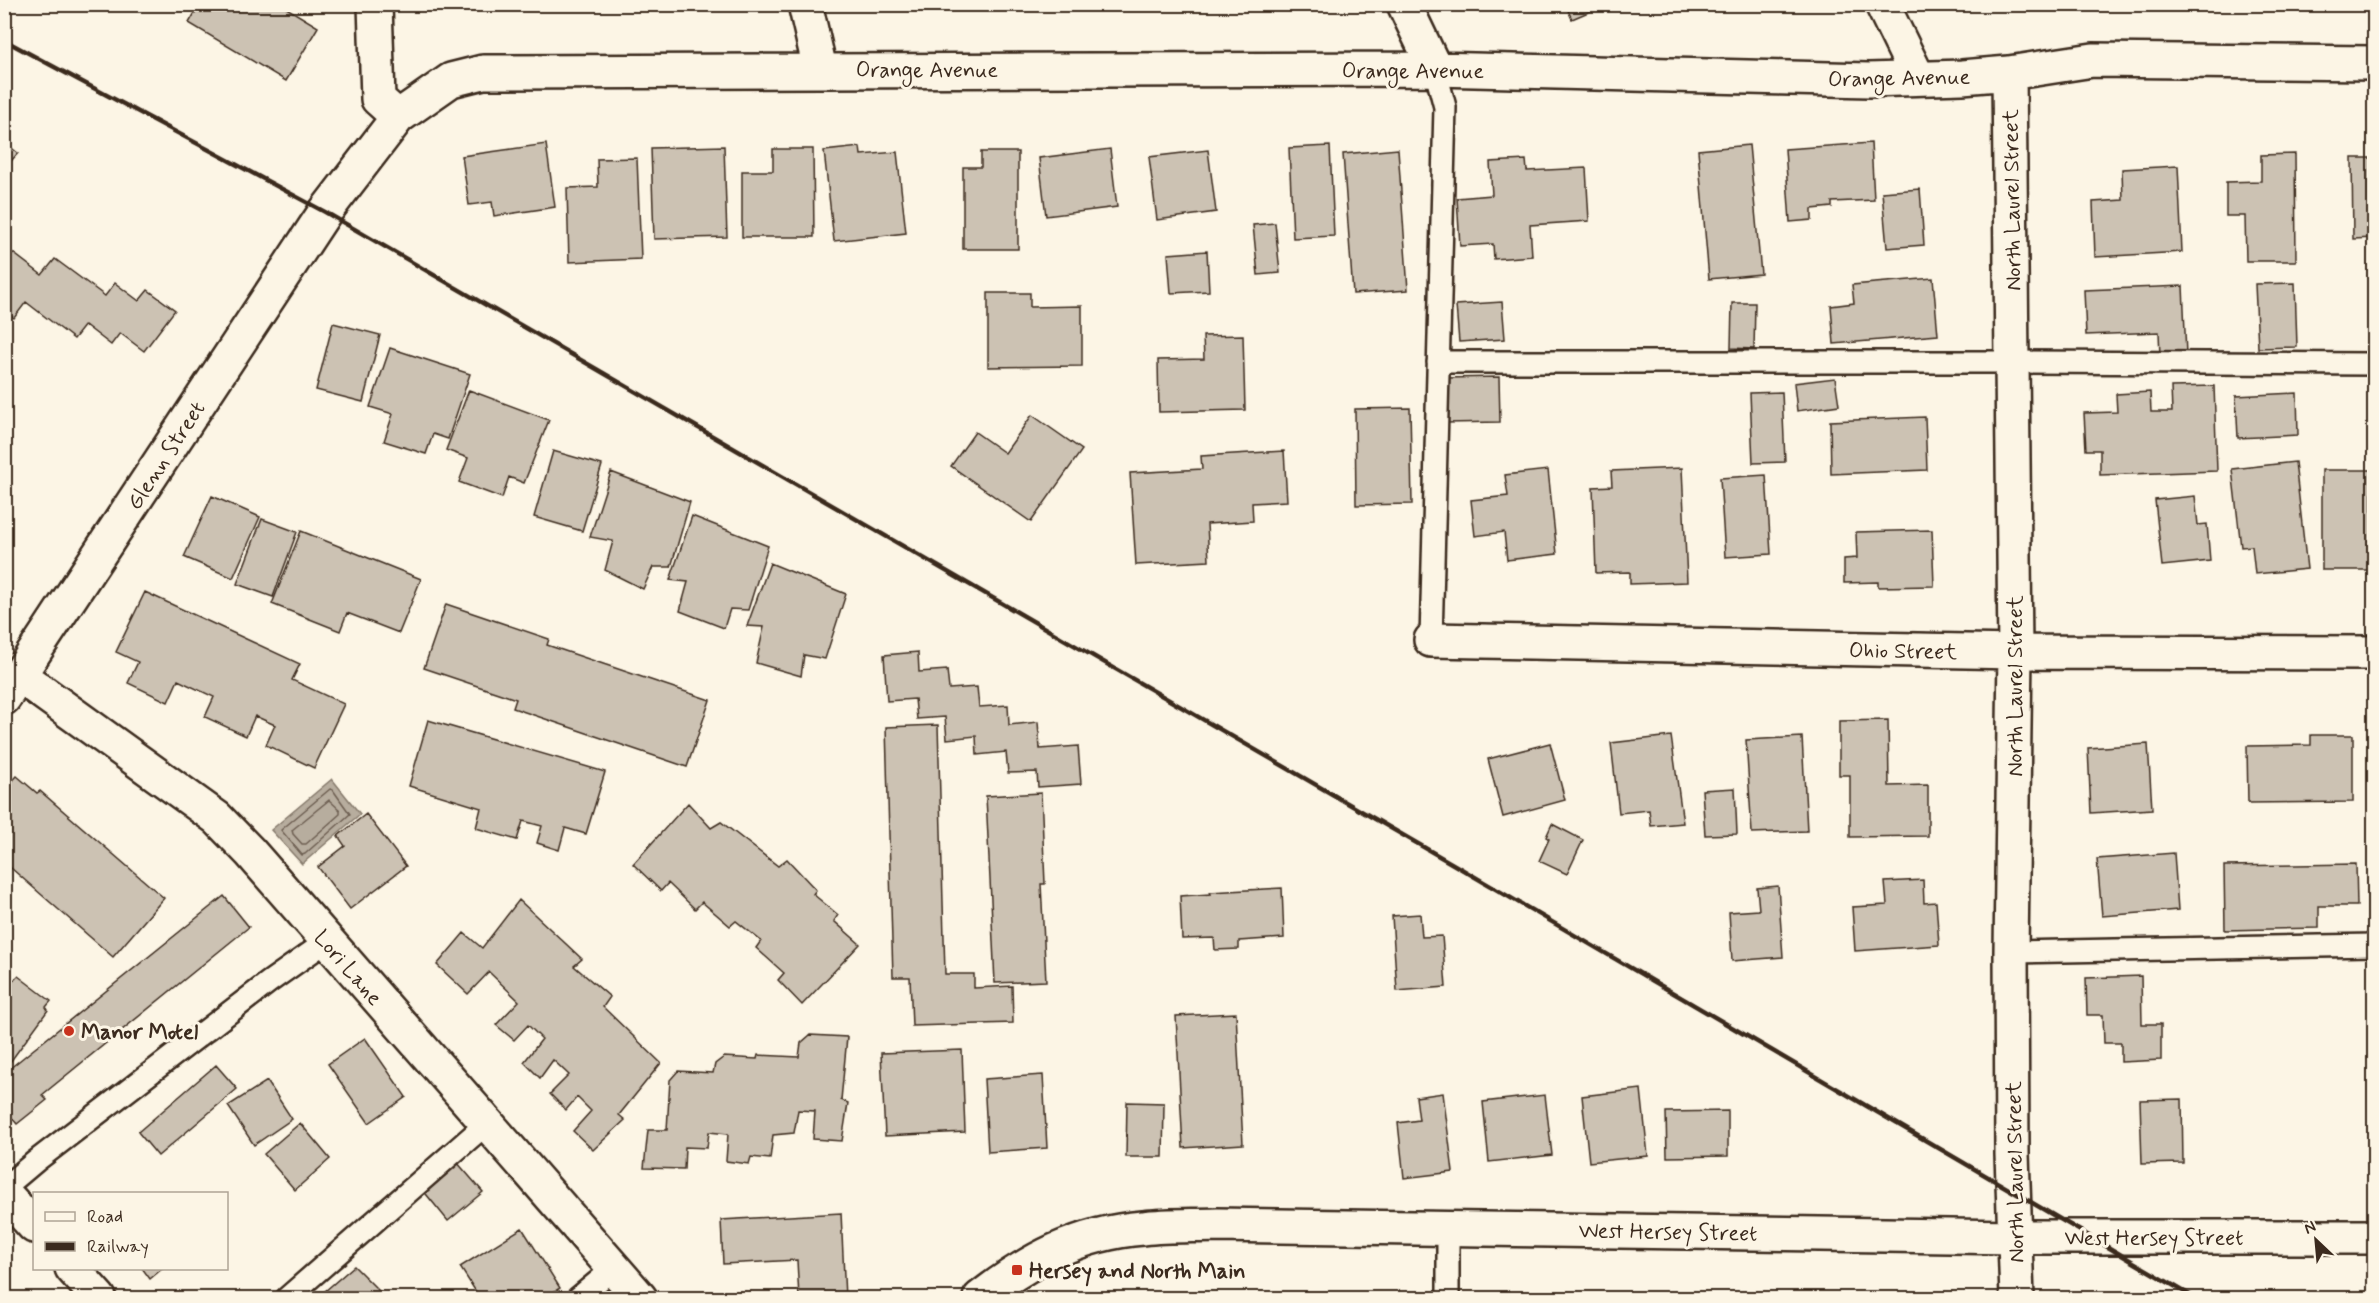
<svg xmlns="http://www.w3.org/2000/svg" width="2379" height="1303" font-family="Mynerve,sans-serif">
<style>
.water{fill:#b7ad9e;stroke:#85796b;stroke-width:1.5}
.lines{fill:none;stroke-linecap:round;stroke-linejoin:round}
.shore{stroke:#6d5e51;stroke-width:1.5}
.building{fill:#ccc2b3;stroke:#3b2a1e;stroke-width:1.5}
.lane-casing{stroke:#3b2a1e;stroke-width:26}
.street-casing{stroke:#3b2a1e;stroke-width:38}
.secondary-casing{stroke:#3b2a1e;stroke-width:38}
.primary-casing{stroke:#3b2a1e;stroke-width:38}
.lane{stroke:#fcf5e5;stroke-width:21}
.street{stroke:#fcf5e5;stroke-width:33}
.secondary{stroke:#fcf5e5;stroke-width:33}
.primary{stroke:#fcf5e5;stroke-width:33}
.rail{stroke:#3b2a1e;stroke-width:4.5}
.poi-dot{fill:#c8321e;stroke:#fcf5e5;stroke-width:2}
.labels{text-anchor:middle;stroke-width:6;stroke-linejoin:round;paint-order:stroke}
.street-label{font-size:22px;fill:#3b2a1e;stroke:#fcf5e5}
.poi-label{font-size:22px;font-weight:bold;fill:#3b2a1e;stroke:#fcf5e5;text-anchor:start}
</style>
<rect width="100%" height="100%" fill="#fcf5e5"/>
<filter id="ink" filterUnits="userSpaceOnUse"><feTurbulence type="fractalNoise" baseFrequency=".0167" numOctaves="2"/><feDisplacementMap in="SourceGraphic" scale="12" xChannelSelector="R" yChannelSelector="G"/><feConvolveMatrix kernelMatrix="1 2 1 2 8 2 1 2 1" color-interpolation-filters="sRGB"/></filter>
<g filter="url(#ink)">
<path class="water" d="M332 779 360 814 302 864 271 830Z"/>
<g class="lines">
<path class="shore" d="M330 789 333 790 350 814 305 854 302 855 281 830Z
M329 800 340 810V814L306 844H302L293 834 292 830Z"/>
</g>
<path class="building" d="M200 4H280L318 27 286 81 189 23Z
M1565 4H1607L1572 19Z
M4 142 18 153 4 169Z
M1871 143 1874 200 1832 202V207L1812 209V220L1790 222 1785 149Z
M546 144 555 207 494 216 492 202 469 205 462 156Z
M1749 145 1761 274 1709 279 1698 150Z
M724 146 727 237 654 239 651 148Z
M1330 146 1334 236 1293 238 1289 148Z
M860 147 861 155 897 152 906 233 834 241 824 151Z
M773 149H813L814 237H742V171H773Z
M1110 149 1117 207 1046 216 1039 158Z
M1398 149 1408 290 1353 294 1343 154Z
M1208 150 1216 212 1157 220 1149 157Z
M981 152H1018V249H963V167H981Z
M2295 154 2296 261H2246L2245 216H2226V182L2261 181V155Z
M637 158 641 259 569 262 567 188 598 187 597 159Z
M2352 158H2374V238L2353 239Z
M1526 160 1527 171 1586 168 1589 221 1530 225 1532 256 1494 259 1493 244 1460 246 1457 198 1492 195 1490 162Z
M2178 166 2182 252 2095 257 2093 202 2123 200 2122 169Z
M1920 189 1924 245 1887 248 1882 192Z
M1275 223 1280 273 1258 275 1253 225Z
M4 246 42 275 55 259 105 296 115 283 139 301 148 290 175 310 144 351 120 333 111 345 85 325 74 339 26 302 14 318 4 311Z
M1207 251 1209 291 1171 293 1168 254Z
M1933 278 1938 335 1834 344 1831 306 1854 303 1852 285Z
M2295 283 2297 347 2258 348 2255 284Z
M2183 286 2186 355 2160 356 2159 332 2086 335 2084 290Z
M988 293H1030V307L1082 306V366L988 367Z
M1502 302 1505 339 1459 342 1456 305Z
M1732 303H1755L1754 349 1731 348Z
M333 323 380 335 363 402 316 390Z
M1243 335 1245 410 1159 412 1158 360 1204 359 1203 336Z
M390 348 470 374 448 439 433 434 426 454 384 441 393 414 370 407Z
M1499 377 1500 422 1445 423V378Z
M1835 378 1839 405 1797 411 1794 383Z
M2214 386 2217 471 2100 475V450H2086L2084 413 2117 412 2116 394 2150 392 2151 412H2172L2171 387Z
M469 390 549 420 524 483 509 477 502 498 459 482 468 458 446 450Z
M1782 392 1785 462 1753 463 1750 393Z
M2297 393 2298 435 2238 438 2236 396Z
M1410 408 1412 504 1356 505 1355 409Z
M1032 415 1082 450 1031 522 951 466 975 432 1005 453Z
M1925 417 1927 470 1831 474 1830 421Z
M553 451 602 465 582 531 534 517Z
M1284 451 1287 501 1252 503 1253 521 1207 524 1209 561 1136 565 1130 473 1202 469 1201 456Z
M2295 462 2307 569 2255 574 2252 546 2241 547 2232 469Z
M1682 468 1687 582 1630 584V572L1596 573 1593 487 1612 486 1611 471Z
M1548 470 1557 554 1507 560 1504 532 1475 536 1471 500 1508 496 1505 475Z
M2322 470H2372V570H2322Z
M611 472 690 502 671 567H653L643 589 605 570 613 541 590 537Z
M1766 475 1771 554 1725 557 1720 478Z
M212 496 260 517 233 578 184 557Z
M2195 496 2198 525 2207 524 2210 561 2162 566 2155 500Z
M692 516 768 546 748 610 730 609 724 628 680 611 688 582 670 580Z
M262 519 297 532 273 597 237 584Z
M1932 530 1934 586 1878 587V582L1844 583V559L1857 558 1856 532Z
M301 531 421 579 399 633 347 613 340 631 272 604Z
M770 563 846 594 825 659 804 655 801 676 756 663 764 627 747 626Z
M145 592 300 664 292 680 344 704 314 768 266 745 275 725 255 716 246 736 205 717 214 697 178 680 168 702 128 683 138 662 116 652Z
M446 604 549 639 547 645 710 700 687 767 513 708 516 699 424 668Z
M918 652 919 672 947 670 949 689 977 687 979 707 1008 705 1009 725 1038 722 1040 749 1078 746 1081 784 1038 787 1037 772 1008 773 1006 752 977 755 976 736 947 739 945 717 917 719 915 699 887 701 884 655Z
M428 720 605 772 586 834 565 828 559 850 537 843 542 826 523 821 517 840 476 828 481 808 409 786Z
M1888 720 1889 786 1928 785V836L1850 837V775H1839V721Z
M938 725 945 974H974V988L1012 986 1013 1023 912 1026 910 977H893L886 727Z
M2311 735H2353V802L2248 803 2247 746 2311 745Z
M1671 736 1683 823 1651 826 1649 810 1619 813 1611 743Z
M1802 737 1807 831 1752 833 1746 740Z
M1550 743 1565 800 1503 817 1488 759Z
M2148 744 2152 809 2091 813 2088 748Z
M17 776 37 793 40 791 164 898 113 957 4 862V790Z
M1735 788 1737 834 1705 835 1702 790Z
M1041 793 1045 884H1041L1046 981 995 983 986 796Z
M688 803 711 828 721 822 778 866 787 859 816 890 813 894 838 915 834 921 860 944 802 1005 778 980 784 973 756 948 761 941 736 921 730 926 702 902 695 909 668 883 661 891 633 864Z
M366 814 406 866 350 909 318 867 345 846 338 836Z
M1552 824 1583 840 1567 874 1539 861 1549 839 1546 837Z
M2174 853 2178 910 2102 916 2097 859Z
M2356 864 2357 906H2319V928L2225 930 2224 866Z
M1923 880 1924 903 1936 902 1939 945 1855 951 1852 907 1887 905 1885 882Z
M1778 886 1783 957 1732 961 1729 912 1759 910 1757 888Z
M1282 888 1284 938 1239 941V949L1215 950 1214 938 1182 939 1180 896 1211 894 1210 892Z
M224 896 249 927 42 1095 47 1100 17 1124 4 1109V1073Z
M519 900 582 959 574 966 610 997 603 1007 661 1063 619 1115 625 1120 593 1150 573 1131 591 1111 577 1097 566 1110 550 1094 569 1075 553 1060 540 1078 524 1062 542 1039 528 1025 514 1040 496 1025 519 1001 489 972 468 994 437 965 464 933 482 948Z
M1420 914 1422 937 1442 936 1446 987 1397 991 1392 916Z
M18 976 51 1001 46 1007 48 1010 5 1069 4 990Z
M2141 976 2142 1024H2161V1060L2121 1062V1043H2104L2103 1015H2087L2086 978Z
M1236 1013 1243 1144 1183 1148 1176 1016Z
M810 1035 847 1037 841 1100 848 1103 842 1141 813 1139 815 1111 798 1110 794 1133 773 1135 770 1159 751 1157 749 1164 726 1161 728 1134 709 1132 707 1148 685 1147 684 1169 644 1168 648 1130H667L670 1080 678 1071 713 1073 715 1064 724 1057 757 1059 758 1055 799 1057 801 1043Z
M365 1038 406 1097 369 1123 328 1064Z
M962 1050 965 1132 885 1136 881 1053Z
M216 1065 237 1089 158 1156 138 1132Z
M1043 1075 1047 1148 988 1152 984 1079Z
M267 1081 292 1119 254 1145 228 1106Z
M1641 1089 1648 1156 1589 1162 1582 1096Z
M1443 1093 1453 1172 1404 1178 1398 1123 1419 1120 1416 1097Z
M1545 1095 1552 1155 1489 1162 1483 1102Z
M2182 1099 2183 1163 2142 1164 2140 1100Z
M1127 1102 1164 1103 1163 1157H1126Z
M1728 1111V1156L1667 1157 1666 1112Z
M300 1123 330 1159 295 1190 264 1154Z
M456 1161 483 1192 448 1221 422 1189Z
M841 1213 845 1298H799L797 1260 723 1264 721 1220Z
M522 1228 560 1288 544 1298H480L460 1267Z
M354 1266 386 1298H317Z
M142 1268H163L150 1279Z
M1489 1294H1542V1298H1489Z"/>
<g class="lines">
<g class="lane-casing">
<path id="lane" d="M1438 362H2012L2374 364
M1431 640 1445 107 1435 69
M2011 952 2374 945
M4 1188 36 1161 269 982 327 941
M287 1298 486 1124
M578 1298 613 1269
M1448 1298V1227"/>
</g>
<g class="street-casing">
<path id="street" d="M375 4 378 99 398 117
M805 4 820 69
M1404 4 1435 69
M1882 4 1918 78
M2009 73 2015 652 2011 952 2012 1154 2017 1298
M1431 640 2015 652 2374 653
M20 676 217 818 250 852 640 1298
M4 698 325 212 398 117 451 80 483 72 1435 69 1869 80 1962 77 2009 73 2093 60 2374 63"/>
</g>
<g class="secondary-casing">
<path id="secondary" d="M980 1298C1029 1260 1079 1233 1143 1228 1167 1225 1192 1226 1217 1225L2015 1237H2374"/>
</g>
<g class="primary-casing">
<path id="primary" d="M4 1193 34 1226
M72 1268 99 1298"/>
</g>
<use href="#lane" class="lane"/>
<use href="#street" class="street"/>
<use href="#secondary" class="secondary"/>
<use href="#primary" class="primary"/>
<path class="rail" d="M4 40 325 212 1458 867 2195 1298"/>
</g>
</g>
<g class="poi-dot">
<circle cx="69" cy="1031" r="6"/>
<rect x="1011" y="1264" width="12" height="12" rx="3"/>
</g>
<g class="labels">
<g class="street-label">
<text x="927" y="77">Orange Avenue</text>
<text x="1413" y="78">Orange Avenue</text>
<text transform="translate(1899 77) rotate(-1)" y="8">Orange Avenue</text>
<text transform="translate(2011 200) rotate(-91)" y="8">North Laurel Street</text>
<text transform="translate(165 455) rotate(-57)" y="8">Glenn Street</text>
<text transform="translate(1903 650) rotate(1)" y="8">Ohio Street</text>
<text transform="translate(2014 686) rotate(-90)" y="8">North Laurel Street</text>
<text transform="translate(349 967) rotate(49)" y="8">Lori Lane</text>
<text transform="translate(2014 1172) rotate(-91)" y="8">North Laurel Street</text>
<text transform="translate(1668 1231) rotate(1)" y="8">West Hersey Street</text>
<text x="2154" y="1245">West Hersey Street</text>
</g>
<g class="poi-label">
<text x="81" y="1039">Manor Motel</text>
<text x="1029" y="1278">Hersey and North Main</text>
</g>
</g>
<rect width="2379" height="1303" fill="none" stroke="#fcf5e5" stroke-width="24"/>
<rect x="12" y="12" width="2355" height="1279" fill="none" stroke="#3b2a1e" stroke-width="2" filter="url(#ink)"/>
<rect x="33" y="1192" width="195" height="78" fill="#fcf5e5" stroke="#afa495" stroke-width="1.5"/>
<rect x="45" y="1212" width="30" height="9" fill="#fcf5e5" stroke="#afa495" stroke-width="1.5"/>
<text x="87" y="1222" font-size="18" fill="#3b2a1e">Road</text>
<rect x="45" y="1242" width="30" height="9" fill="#3b2a1e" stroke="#afa495" stroke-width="1.5"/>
<text x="87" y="1252" font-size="18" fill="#3b2a1e">Railway</text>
<g transform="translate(2316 1240) rotate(334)" stroke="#fcf5e5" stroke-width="4.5" paint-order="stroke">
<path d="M0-4.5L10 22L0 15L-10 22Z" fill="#3b2a1e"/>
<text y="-9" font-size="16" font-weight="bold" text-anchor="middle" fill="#3b2a1e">N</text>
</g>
</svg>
